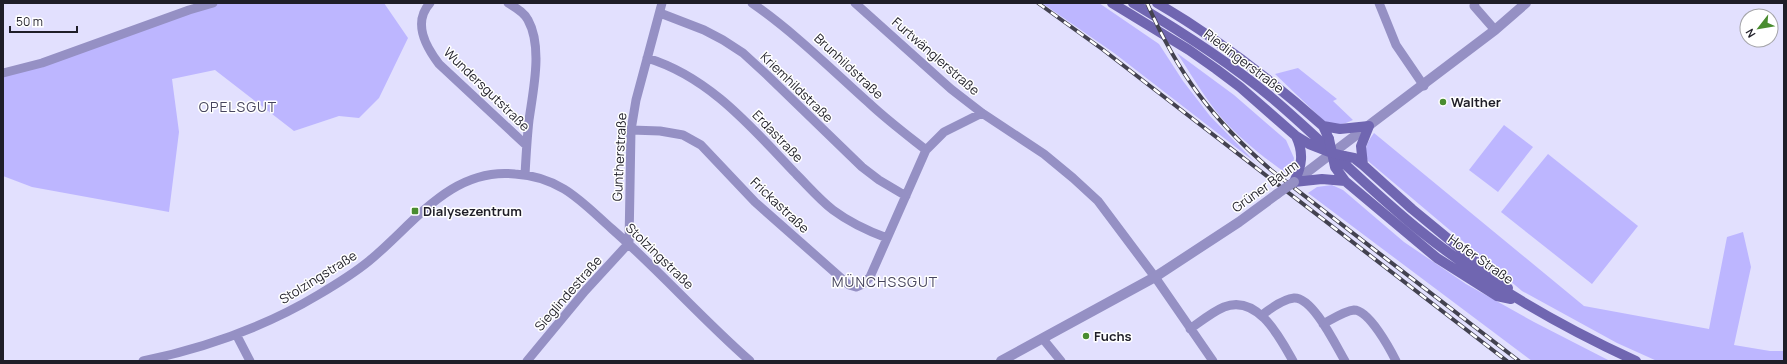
<svg xmlns="http://www.w3.org/2000/svg" width="1787" height="364" font-family="Manrope,sans-serif">
<style>
.green{fill:#bdb6ff}
.lines{fill:none;stroke-linecap:round;stroke-linejoin:round}
.minor{stroke:#9590c4;stroke-width:9}
.tertiary{stroke:#9590c4;stroke-width:10}
.secondary{stroke:#7066b1;stroke-width:10}
.rail-casing{stroke:#434250;stroke-width:4}
.rail{stroke:#fff;stroke-width:2.5;stroke-dasharray:8;stroke-linecap:butt}
.tertiary-bridge{stroke:#9590c4;stroke-width:10}
.secondary-bridge{stroke:#7066b1;stroke-width:10}
.poi-dot{fill:#498c2f;stroke:#fff;stroke-width:1.5}
.labels{text-anchor:middle;stroke-width:3;stroke-linejoin:round;paint-order:stroke}
.street-label{font-size:13px;fill:#1f1e28;stroke:#fff}
.poi-label{font-size:13px;font-weight:bold;fill:#1f1e28;stroke:#fff;text-anchor:start}
.neighbourhood-label{font-size:14px;letter-spacing:1px;fill:#47455e;stroke:#fff}
</style>
<rect width="100%" height="100%" fill="#e2e0fe"/>
<path class="green" d="M201 3H384L408 38 379 98 359 118 339 116 294 131 215 70 172 79 179 132 169 212 32 187 3 176V73Z
M1042 3H1099L1159 44 1183 81 1210 116 1255 162 1114 53Z
M1177 53 1234 95 1286 140 1294 158 1293 166 1287 174C1263 157 1239 138 1220 116 1204 97 1191 74 1177 53Z
M1298 68 1337 99 1333 101 1353 120C1343 125 1335 126 1324 121L1275 74Z
M1504 125 1533 147 1498 192 1469 170Z
M1374 133 1584 306 1709 329 1727 237 1743 232 1751 267 1734 345 1770 351H1784V361H1657L1617 343 1522 291 1368 161C1363 149 1367 143 1374 133Z
M1548 154 1638 226 1592 284 1501 212Z
M1332 185 1343 190 1404 242 1466 284 1534 322 1610 361H1532L1308 193 1317 187Z"/>
<g class="lines">
<path class="minor" d="M430 3C412 23 426 47 439 64L526 145
M508 3C516 8 524 12 528 20 543 47 533 91 529 120 527 138 526 156 525 175
M752 3C795 33 831 69 869 103 887 120 907 135 926 150
M855 3 951 89 982 113 1044 154 1073 178 1098 201 1155 277 1213 361
M1379 3 1396 45 1424 86
M1475 3 1474 6 1495 30
M660 13 704 30 723 40 743 53 767 75 862 167 879 180 906 196
M647 58C710 77 752 128 796 174 808 186 820 200 833 210 849 222 868 231 887 238
M3 73 42 63 189 10 213 3
M631 130 660 131 683 135 701 145 755 202 849 285 856 287 863 284 870 277 926 150 944 132 982 113
M629 243 631 130 636 100 662 3
M1262 315C1271 308 1283 299 1294 298 1313 297 1336 346 1345 361
M1323 324C1331 320 1344 311 1354 310 1369 310 1390 349 1396 361
M1190 329C1200 322 1212 312 1224 307 1258 294 1280 338 1293 361
M237 336 250 361
M1043 339 1061 361
M143 361C205 348 263 328 318 295 335 285 353 274 369 261 414 224 451 167 515 174 532 175 549 180 564 189 582 200 596 215 612 229 660 271 702 319 750 361
M527 361 585 291 629 243"/>
<path class="tertiary" d="M1339 148 1495 30 1526 3
M1294 182 1332 153
M1001 361 1155 277 1239 222 1277 194"/>
<path class="secondary" d="M1112 3 1189 50 1216 69 1240 87 1296 136 1309 144 1332 153 1335 167 1345 181 1437 258 1497 296 1511 299
M1133 3C1182 32 1229 62 1272 98 1324 142 1370 191 1423 233 1488 285 1560 326 1636 361
M1157 3C1217 38 1271 80 1323 126L1329 139
M1323 126 1340 129 1369 126
M1344 156 1354 158 1363 165 1412 209 1508 288
M1363 165 1361 146 1369 126
M1294 182 1322 179 1345 181
M1294 182C1302 166 1304 153 1296 136"/>
<g class="rail-casing">
<path id="rail" d="M1038 3 1102 49 1507 361
M1147 3C1178 74 1212 119 1271 170L1519 361"/>
</g>
<use href="#rail" class="rail"/>
<path class="tertiary-bridge" d="M1277 194 1294 182"/>
<path class="secondary-bridge" d="M1329 139 1332 153 1344 156"/>
</g>
<g class="poi-dot">
<circle cx="1443" cy="102" r="4"/>
<rect x="411" y="207" width="8" height="8" rx="2"/>
<circle cx="1086" cy="336" r="4"/>
</g>
<g class="labels">
<g class="street-label">
<text transform="translate(936 56) rotate(41)" y="5">Furtwänglerstraße</text>
<text transform="translate(1244 61) rotate(37)" y="5">Riedingerstraße</text>
<text transform="translate(849 66) rotate(43)" y="5">Brunhildstraße</text>
<text transform="translate(797 87) rotate(44)" y="5">Kriemhildstraße</text>
<text transform="translate(487 89) rotate(44)" y="5">Wundersgutstraße</text>
<text transform="translate(778 136) rotate(46)" y="5">Erdastraße</text>
<text transform="translate(619 157) rotate(-87)" y="5">Guntherstraße</text>
<text transform="translate(1265 186) rotate(-36)" y="5">Grüner Baum</text>
<text transform="translate(780 205) rotate(43)" y="5">Frickastraße</text>
<text transform="translate(660 256) rotate(44)" y="5">Stolzingstraße</text>
<text transform="translate(1481 259) rotate(35)" y="5">Hofer Straße</text>
<text transform="translate(318 277) rotate(-32)" y="5">Stolzingstraße</text>
<text transform="translate(568 293) rotate(-49)" y="5">Sieglindestraße</text>
</g>
<g class="poi-label">
<text x="1451" y="107">Walther</text>
<text x="423" y="216">Dialysezentrum</text>
<text x="1094" y="341">Fuchs</text>
</g>
<g class="neighbourhood-label">
<text x="238" y="112">OPELSGUT</text>
<text x="885" y="287">MÜNCHSSGUT</text>
</g>
</g>
<rect width="1787" height="364" fill="none" stroke="#1f1e28" stroke-width="8"/>
<g transform="translate(1759 28) rotate(239)"><circle r="19" fill="#ffffff" stroke="#a5a5a9"/>
<path d="M0-3L7 15L0 10L-7 15Z" fill="#498c2f"/>
<text y="-6" font-size="11" font-weight="bold" text-anchor="middle" fill="#1f1e28">N</text>
</g>
<path d="M10 26v6h67v-6" fill="none" stroke="#1f1e28" stroke-width="2"/>
<text x="16" y="26" font-size="12" fill="#1f1e28" stroke="#ffffff" stroke-width="3" paint-order="stroke">50 m</text>
</svg>
